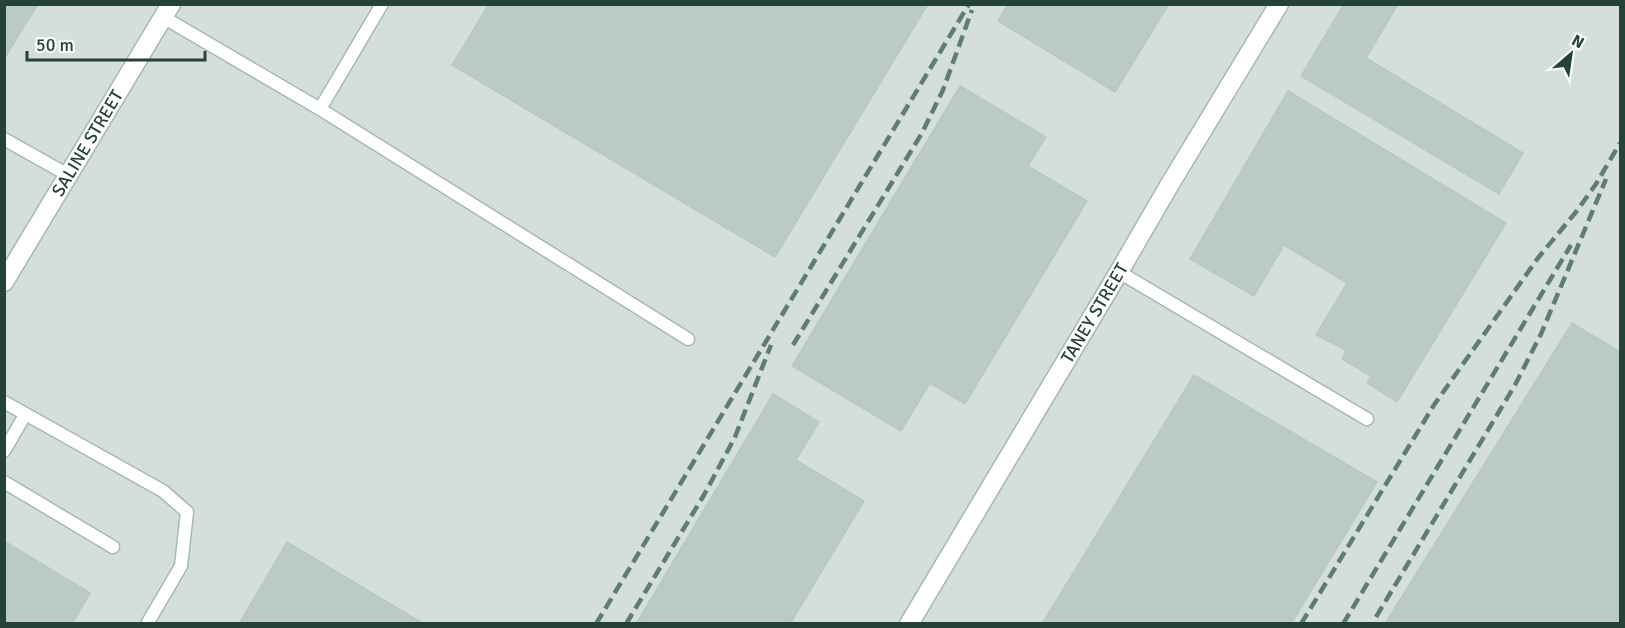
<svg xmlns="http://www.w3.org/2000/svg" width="1625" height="628" font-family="Signika,sans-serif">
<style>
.built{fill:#d4dfda}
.building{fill:#bbcac4;stroke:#b8c9c2;stroke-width:1.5}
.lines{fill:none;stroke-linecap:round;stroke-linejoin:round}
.service-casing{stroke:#a8b8b2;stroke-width:15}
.minor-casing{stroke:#a8b8b2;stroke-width:21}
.service{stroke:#fff;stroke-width:12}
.minor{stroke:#fff;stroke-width:18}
.rail{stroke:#5f7d75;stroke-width:4.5;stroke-dasharray:12 6;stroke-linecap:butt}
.labels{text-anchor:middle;stroke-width:6;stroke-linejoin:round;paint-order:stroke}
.street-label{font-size:18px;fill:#24423a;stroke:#f7fbf9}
</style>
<rect width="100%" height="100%" fill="#e6efeb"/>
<path class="built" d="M5 5H1620V623H5Z"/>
<path class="building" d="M4 4H38L4 59Z
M489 4H928L775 257 452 65Z
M1008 4H1169L1115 92 998 21Z
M1344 4H1398L1366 58 1523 153 1499 194 1301 76Z
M960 86 1046 137 1028 166 1087 201 965 404 930 383 901 431 792 366Z
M1288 91 1506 223 1397 402 1367 383 1371 376 1342 359 1346 350 1316 335 1347 283 1284 245 1254 296 1190 259Z
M1572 323 1620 352V624H1385Z
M1194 375 1377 482 1291 624H1042Z
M773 394 819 422 796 460 864 501 790 624H636Z
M4 541 90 593 72 624H4Z
M287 542 424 624H239Z"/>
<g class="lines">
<g class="service-casing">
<path id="service" d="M163 17 320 109 382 4
M320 109 688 339
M4 139 68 175
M1119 272 1367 419
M4 402 163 491 187 512 181 566 147 624
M4 451 25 415
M4 482 113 547"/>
</g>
<g class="minor-casing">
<g id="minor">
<path id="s1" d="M4 282 171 4"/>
<path id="s2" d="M909 624 1119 272 1170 184 1279 4"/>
</g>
</g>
<use href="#service" class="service"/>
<use href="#minor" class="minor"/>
<path class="rail" d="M793 345 922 133 943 90 972 10
M1376 617 1515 385 1541 334 1606 179
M596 624 969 4
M626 624 704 495 735 437 771 345
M1301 624 1434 405 1538 258 1576 212 1596 184 1620 143
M1343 624 1571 245"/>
</g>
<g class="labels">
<g class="street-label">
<text dy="6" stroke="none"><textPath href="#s1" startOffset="162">SALINE STREET</textPath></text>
<text dy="6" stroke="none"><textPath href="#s2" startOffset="362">TANEY STREET</textPath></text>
</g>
</g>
<rect width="1625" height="628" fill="none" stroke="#24423a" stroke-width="12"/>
<g transform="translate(1571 54) rotate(29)" stroke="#f7fbf9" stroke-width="4.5" paint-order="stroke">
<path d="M0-4.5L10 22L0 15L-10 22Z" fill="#24423a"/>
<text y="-9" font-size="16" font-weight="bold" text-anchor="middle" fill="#24423a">N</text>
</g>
<path d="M27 51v9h178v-9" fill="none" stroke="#24423a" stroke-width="3"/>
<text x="36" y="51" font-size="18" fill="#24423a" stroke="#f7fbf9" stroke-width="4.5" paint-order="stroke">50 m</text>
</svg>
